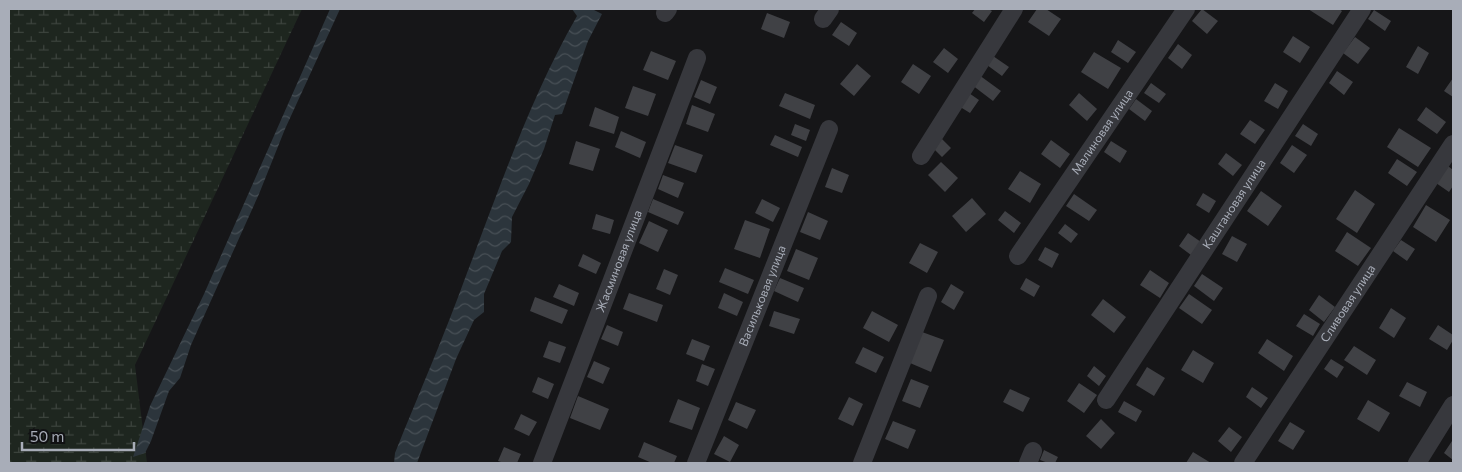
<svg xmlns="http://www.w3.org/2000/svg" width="1462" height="472" font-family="Commissioner,sans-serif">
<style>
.wetland{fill:url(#wetland-marsh)}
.water{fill:url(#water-waves)}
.building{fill:#404145}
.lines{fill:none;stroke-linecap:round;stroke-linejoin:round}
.minor{stroke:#37383d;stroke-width:18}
.labels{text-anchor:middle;stroke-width:4;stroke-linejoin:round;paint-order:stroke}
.street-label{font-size:12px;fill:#a8adb8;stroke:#111113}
</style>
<defs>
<pattern id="wetland-marsh" width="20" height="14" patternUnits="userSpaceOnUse" patternTransform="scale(1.25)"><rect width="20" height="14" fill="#1e261f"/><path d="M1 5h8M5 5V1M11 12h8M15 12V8" fill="none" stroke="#3c433d"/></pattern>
<pattern id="water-waves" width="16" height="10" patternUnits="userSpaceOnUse" patternTransform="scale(1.25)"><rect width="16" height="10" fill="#2c353c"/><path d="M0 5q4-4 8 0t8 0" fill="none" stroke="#485056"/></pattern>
</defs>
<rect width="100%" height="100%" fill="#161618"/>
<path class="wetland" d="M9 9H302L135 365 147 463H9Z"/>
<path class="water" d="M330 9H340L285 129 259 194 191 345 180 378 169 391 151 441 145 453 133 457 150 406 204 294Z
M572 9H592L602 14 588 41 562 114 555 115 544 149 529 184 512 217 511 242 502 251 484 294V312L474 320 456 359 417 463H394L395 453C419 393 445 334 467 273 500 187 531 96 577 16Z"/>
<path class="building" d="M975 9H988L992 11 984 22 972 13Z
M1037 9H1046L1061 19 1049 36 1028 22Z
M1202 9 1218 21 1207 34 1192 21Z
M1308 9H1339L1342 11 1333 25Z
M1374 10 1391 21 1385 31 1368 19Z
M767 13 790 22 784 38 761 29Z
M841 22 857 33 849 46 832 35Z
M1293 36 1310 47 1300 63 1283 52Z
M1355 37 1370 48 1358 64 1343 53Z
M1118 40 1136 52 1128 63 1111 52Z
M1178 44 1192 55 1182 69 1168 58Z
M1418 46 1429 53 1418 74 1406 67Z
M944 48 958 59 948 73 933 62Z
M651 51 676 61 668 80 643 70Z
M1094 52 1121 68 1108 89 1081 72Z
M993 56 1009 67 1002 76 987 65Z
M857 64 871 76 854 96 840 84Z
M913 64 931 76 919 94 901 82Z
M1337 71 1353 82 1344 95 1329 83Z
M979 75 1001 91 993 101 972 85Z
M1453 78V97L1444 91Z
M701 80 717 87 710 104 694 97Z
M1151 83 1166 94 1159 103 1144 93Z
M1275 83 1288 91 1278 109 1264 101Z
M633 86 656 94 648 116 625 108Z
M966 91 979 100 970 113 957 105Z
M785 93 815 105 810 119 779 106Z
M1079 93 1097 109 1087 121 1069 105Z
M1136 99 1152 111 1145 121 1129 109Z
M692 105 715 114 708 132 686 124Z
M595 107 619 117 614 134 589 126Z
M1426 107 1446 122 1437 134 1417 120Z
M1250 120 1265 130 1255 144 1240 134Z
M795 124 810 130 806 141 791 135Z
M1303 124 1318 134 1311 146 1295 136Z
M1399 128 1431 148 1418 167 1387 147Z
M621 131 646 142 640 158 615 147Z
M775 135 802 147 798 157 770 145Z
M942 139 951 148 942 157 933 148Z
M1051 140 1070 154 1060 168 1041 154Z
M576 141 600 149 593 171 569 164Z
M1111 141 1127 151 1120 163 1104 152Z
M675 145 703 155 696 173 668 163Z
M1292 145 1307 155 1294 173 1280 163Z
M1226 153 1242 165 1233 176 1218 164Z
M1397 159 1417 172 1407 186 1388 173Z
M941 162 958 178 945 192 928 175Z
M1448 166 1453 170V186L1449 192 1436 183Z
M832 168 849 175 842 193 825 187Z
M1020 171 1041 184 1030 203 1008 189Z
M663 175 684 183 678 198 658 189Z
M1355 190 1375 204 1357 233 1336 219Z
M1261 191 1282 206 1268 226 1247 211Z
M1203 193 1216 201 1209 213 1196 205Z
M1074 194 1097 210 1089 221 1066 206Z
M972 198 986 214 966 232 952 216Z
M653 199 684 212 678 225 648 212Z
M762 199 780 208 773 222 755 213Z
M1426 205 1450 220 1436 242 1413 227Z
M1005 211 1021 223 1014 233 998 220Z
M808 212 828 221 820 240 800 232Z
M596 214 614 220 610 234 592 229Z
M745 220 770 229 760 258 734 249Z
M649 221 668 230 658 252 639 243Z
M1065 224 1078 234 1071 243 1058 233Z
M1347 232 1371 248 1358 266 1335 251Z
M1188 233 1201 242 1191 255 1179 246Z
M1232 236 1247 244 1237 262 1222 254Z
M1401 240 1415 249 1407 261 1393 251Z
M920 243 938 252 927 273 909 263Z
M1045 247 1059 254 1052 268 1038 260Z
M796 249 818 258 809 280 787 271Z
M583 254 601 263 596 274 578 266Z
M725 268 754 280 748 294 719 282Z
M664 269 678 275 670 295 656 289Z
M1150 270 1169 283 1160 298 1140 285Z
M1202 274 1223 288 1214 301 1194 286Z
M780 278 804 288 798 302 774 291Z
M1026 278 1040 286 1034 297 1020 289Z
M559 284 579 293 574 306 553 297Z
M951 284 964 292 954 310 941 302Z
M629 293 663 305 657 322 623 309Z
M724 293 743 302 737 316 718 308Z
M1189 294 1212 310 1202 324 1179 308Z
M1319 295 1335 307 1324 322 1309 310Z
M535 297 568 310 562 324 530 311Z
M1103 299 1126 317 1114 333 1091 315Z
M1391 308 1406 318 1394 338 1379 328Z
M774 311 800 319 794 334 769 326Z
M872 311 898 325 889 342 863 328Z
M1304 314 1320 324 1313 336 1296 326Z
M607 325 623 332 618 346 601 339Z
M1438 325 1453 335V340L1447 350 1429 339Z
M922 332 944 340 931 372 910 363Z
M692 339 710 346 704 361 686 354Z
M1267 339 1293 356 1284 371 1258 353Z
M549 341 566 347 560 363 543 357Z
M1354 346 1376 360 1367 375 1344 360Z
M863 347 884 357 876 373 855 363Z
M1193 350 1214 363 1203 383 1181 370Z
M1331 359 1344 367 1337 378 1324 369Z
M594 361 610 368 603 384 587 377Z
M702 364 715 369 708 386 696 381Z
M1094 366 1106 376 1099 386 1087 376Z
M1147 367 1165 378 1154 396 1136 385Z
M538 377 554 384 548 399 532 392Z
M911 379 929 386 920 408 902 401Z
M1407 382 1427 392 1420 407 1399 396Z
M1079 383 1097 395 1084 413 1067 401Z
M1252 387 1268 398 1261 408 1246 397Z
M1010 389 1030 398 1023 412 1003 402Z
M578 396 609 409 600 430 570 418Z
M849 397 863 404 853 426 838 419Z
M678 399 700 408 692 430 669 422Z
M1368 400 1390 413 1379 432 1357 419Z
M1124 401 1142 411 1136 422 1118 412Z
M736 402 756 410 747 429 728 420Z
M521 414 537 422 529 436 514 429Z
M1101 419 1115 433 1101 449 1086 436Z
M893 421 916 430 908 449 885 439Z
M1290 422 1305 431 1293 450 1278 441Z
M1229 427 1242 437 1231 452 1218 441Z
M724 436 739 445 730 462 714 454Z
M1452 441 1453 442V460L1444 453Z
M644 442 677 456 674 463H652L638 457Z
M504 447 521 454 517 463H504L498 461Z
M1044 450 1058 457 1055 463H1048L1040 460Z
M1193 452 1211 463H1186Z"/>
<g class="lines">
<g class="minor">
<path d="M665 13 668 9"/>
<path d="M823 19 830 9"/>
<path d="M921 156 1014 9"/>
<path id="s1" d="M1018 256 1186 9"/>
<path id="s2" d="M1106 400 1362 9"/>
<path id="s3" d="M542 463 697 58"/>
<path id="s4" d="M696 463 829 129"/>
<path d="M862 463 928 296"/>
<path d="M1028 463 1033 451"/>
<path id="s5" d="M1243 463 1453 144"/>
<path d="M1417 463 1453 405"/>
</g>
</g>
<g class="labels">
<g class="street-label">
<text dy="4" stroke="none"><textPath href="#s1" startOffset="150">Малиновая улица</textPath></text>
<text dy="4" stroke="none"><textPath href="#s2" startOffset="234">Каштановая улица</textPath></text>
<text dy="4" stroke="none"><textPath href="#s3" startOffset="216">Жасминовая улица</textPath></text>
<text dy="4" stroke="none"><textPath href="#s4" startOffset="180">Васильковая улица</textPath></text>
<text dy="4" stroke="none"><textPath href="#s5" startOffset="191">Сливовая улица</textPath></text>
</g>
</g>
<rect width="1462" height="472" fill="none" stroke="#a8adb8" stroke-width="20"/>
<path d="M22 442v8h112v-8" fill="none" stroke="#a8adb8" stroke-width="2.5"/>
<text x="30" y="442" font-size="15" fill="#a8adb8" stroke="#111113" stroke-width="4" paint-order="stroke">50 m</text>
</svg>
